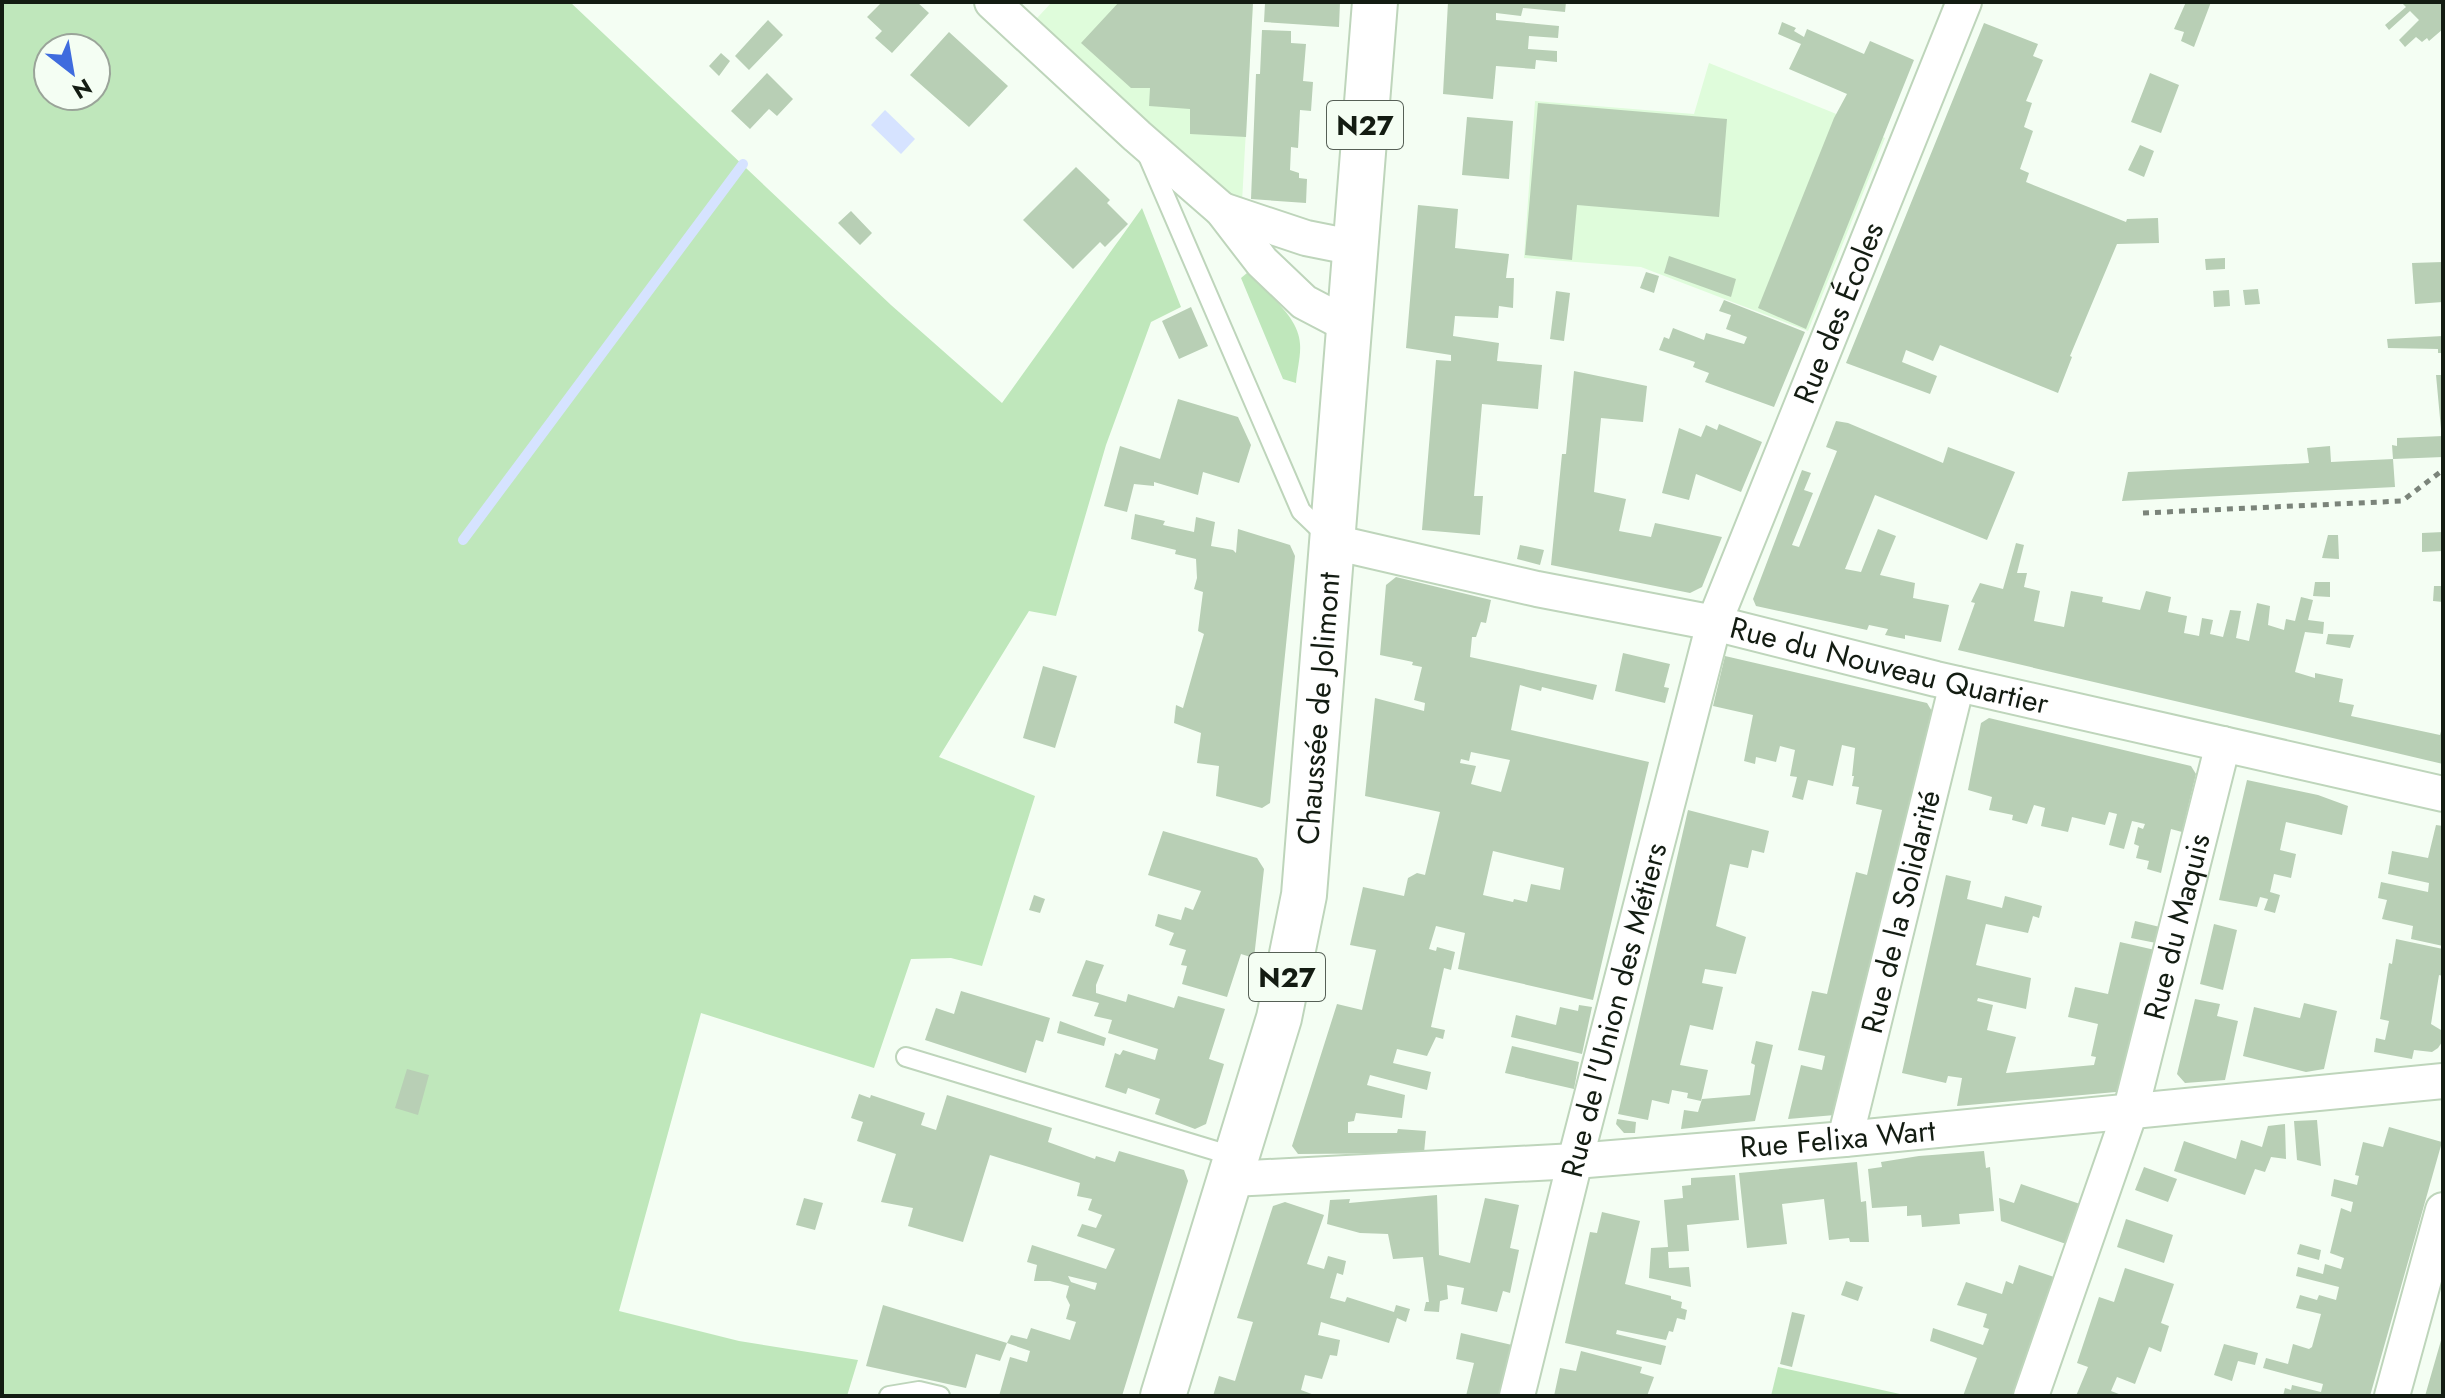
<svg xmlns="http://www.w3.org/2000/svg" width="2445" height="1398" font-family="Jost,sans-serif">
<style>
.built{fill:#dffcdb}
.green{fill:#bfe7bb;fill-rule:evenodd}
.water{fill:#d6e3ff}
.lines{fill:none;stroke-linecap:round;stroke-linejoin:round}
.stream{stroke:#d6e3ff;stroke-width:10}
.building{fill:#b8cfb5;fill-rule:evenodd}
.lane-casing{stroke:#bed5bb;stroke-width:22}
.street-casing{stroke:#bed5bb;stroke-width:38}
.primary-casing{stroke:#bed5bb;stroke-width:48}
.path{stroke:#7b847a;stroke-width:5;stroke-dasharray:6 6;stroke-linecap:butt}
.lane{stroke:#fff;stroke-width:18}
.street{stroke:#fff;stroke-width:34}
.primary{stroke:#fff;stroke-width:44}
.labels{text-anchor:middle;stroke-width:8;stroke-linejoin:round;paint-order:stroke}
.shield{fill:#f4fef3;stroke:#566056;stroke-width:2}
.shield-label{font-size:28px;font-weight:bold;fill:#131c12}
.street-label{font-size:30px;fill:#131c12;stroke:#f4fef3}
</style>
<rect width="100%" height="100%" fill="#f4fef3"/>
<path class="built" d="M1052 2H1253L1242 202 1222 210 1024 32Z
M1709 63 1834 113 1885 138 1808 331 1641 267 1524 258 1535 101 1694 114Z"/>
<path class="green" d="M2 2H570L891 305 1002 403 1142 208 1181 307 1151 322 1106 445 1056 616 1029 611 939 757 1035 796 982 966 951 958 911 959 874 1068 701 1013 619 1311 739 1341 858 1360 847 1396H2ZM48 48H96V96H48Z
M1247 273C1265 292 1299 316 1300 344 1301 356 1297 370 1296 383L1283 379 1241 278Z
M1778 1367 1909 1396H1771Z"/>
<path class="water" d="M885 110 915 139 901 154 871 125Z"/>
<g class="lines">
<path class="stream" d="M463 540 743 164"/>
</g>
<path class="building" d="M882 2H917L929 13 892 53 875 38 882 31 867 17Z
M1119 2H1253L1246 137 1190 134V109L1149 106 1150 88H1131L1081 43Z
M1293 2H1340L1339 27 1264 22 1265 3Z
M1448 2H1566L1565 12 1523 8 1521 16 1496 13V20L1559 26 1558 38 1529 36 1528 49 1557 51V62L1536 60 1535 69 1496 66 1493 99 1443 94Z
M2186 2H2211L2194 47 2181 41 2184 32 2174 29Z
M2401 2H2443V29L2429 41 2427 38 2422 42 2416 37 2405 47 2399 40 2419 20 2410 11 2389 30 2385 25 2406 7Z
M768 20 783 35 749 70 735 56Z
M1782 22 1796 28 1794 31 1804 37 1807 29 1864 54 1870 41 1914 60 1806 329 1758 308 1834 118 1847 94 1789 69 1801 44 1778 34Z
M1984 23 2038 44 2033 56 2043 60 2026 101 2032 103 2024 127 2033 131 2020 169 2029 173 2026 182 2126 222 2127 219 2158 218 2159 243 2117 244 2070 356 2072 357 2058 393 1940 345 1933 361 1906 350 1902 362 1937 376 1930 394 1846 363Z
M1262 30 1291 31V43L1306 44 1303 81 1313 82 1311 111 1300 110 1298 148 1291 147 1290 170 1299 173V178L1307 179 1306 203 1251 199 1256 74H1260Z
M949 32 1008 86 969 127 910 75Z
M721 53 730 61 719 76 709 66Z
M767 73 793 99 777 116 769 109 750 129 731 111Z
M2150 73 2179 85 2161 133 2131 122Z
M1538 103 1727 119 1719 217 1577 205 1572 260 1525 255Z
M1467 117 1513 121 1509 179 1462 175Z
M2140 145 2154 151 2144 177 2128 170Z
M1076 167 1110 200 1107 203 1128 224 1105 247 1100 242 1073 269 1023 220Z
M1418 205 1458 209 1455 248 1509 254 1506 278H1514L1513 308 1499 306 1498 318 1455 316 1453 336 1499 343 1497 361 1542 365 1538 409 1482 404 1474 496H1483L1480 535 1422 530 1436 360 1451 361V355L1406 348Z
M851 211 872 233 860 245 838 223Z
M1669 256 1736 279 1731 297 1664 273Z
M2225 258V269L2206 270 2205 259Z
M2443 262V302L2415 304 2412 263Z
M1646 272 1659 276 1654 293 1640 288Z
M2258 289 2260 304 2245 305 2243 290Z
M2229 290 2230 306 2214 307 2213 291Z
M1556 291 1570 293 1564 341 1550 339Z
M1724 300 1805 332 1774 407 1705 382 1709 373 1693 367 1695 362 1659 350 1664 337 1669 339 1673 328 1704 340 1706 333 1744 344 1747 337 1726 329 1731 315 1719 311Z
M1191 307 1208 346 1179 359 1162 321Z
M2443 336V353H2438V349L2388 348 2387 339Z
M1574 371 1647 386 1643 422 1601 418 1594 492 1626 499 1619 531 1651 537 1655 523 1722 537 1702 587 1690 593 1551 565 1562 454H1566Z
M2436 375H2443V429H2441Z
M1178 399 1238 417 1251 445 1239 483 1203 472 1198 495 1154 482V486L1134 484 1127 512 1104 506 1120 446 1160 459Z
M1836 421 1848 423 1943 463 1948 447 2015 472 1987 540 1875 495 1845 569 1861 572 1878 529 1896 536 1880 575 1915 583 1913 598 1949 605 1941 642 1905 635V639L1885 635 1888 629 1869 625 1867 630 1756 606 1753 599 1802 470 1811 473 1804 490 1813 493 1792 545 1799 547 1837 451 1826 447Z
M1719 424 1762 442 1741 492 1696 474 1689 500 1662 493 1679 428 1701 437 1706 425 1717 430Z
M2443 436V457L2393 459 2392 445 2397 446V438Z
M2330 446 2331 462 2393 459 2395 487 2122 501 2128 472 2309 463 2307 448Z
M1135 514 1165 521 1163 525 1194 532 1196 517 1215 522 1211 546 1233 550 1236 553 1238 529 1290 545 1295 556 1270 803 1262 808 1216 796 1219 766 1197 763 1201 733 1174 723 1176 705 1183 708 1204 634 1198 631 1203 592 1194 589 1197 578 1196 559 1175 554 1176 550 1131 539Z
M2443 532V551L2422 552V533Z
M2328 535H2338L2339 559 2322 558Z
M2016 543 2024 545 2017 573H2027L2024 587 2040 591 2034 621 2064 627 2071 591 2103 597 2102 602 2140 610 2146 591 2171 597 2168 612 2187 616 2184 633 2199 636 2202 618 2213 620 2210 634 2223 637 2230 610 2241 611 2236 638 2249 641 2257 603 2270 606 2268 625 2284 630 2286 619 2295 621 2301 597 2313 600 2308 620 2324 622 2323 634 2305 632 2295 672 2315 678V673L2343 679 2339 702 2354 705 2351 716 2440 735 2443 724V764L1958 650 1975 603 1971 602 1980 583 2003 589Z
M1520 545 1544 550 1540 565 1517 559Z
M1396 577 1491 600 1486 623 1481 622 1476 637H1472L1470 657 1597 685 1593 700 1542 687 1541 691 1520 685 1511 730 1649 762 1593 1000 1458 969 1465 933 1436 926 1429 949 1436 951 1437 947 1455 952 1451 970 1444 968 1431 1027 1445 1030 1443 1039 1436 1037 1427 1056 1397 1049 1393 1063 1431 1072 1427 1090 1370 1075 1367 1085 1405 1095 1402 1118 1356 1113 1354 1121 1348 1122V1133H1397L1398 1129 1426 1131 1424 1153 1298 1154 1292 1146 1337 1004 1362 1010 1376 950 1350 945 1363 887 1404 896 1408 878 1417 873 1425 875 1440 812 1365 796 1375 698 1424 711 1425 703 1414 700 1422 667 1412 665 1413 662 1380 655 1386 585ZM1471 752 1510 760 1501 792 1471 784 1476 766 1460 763 1461 759 1469 761ZM1493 851 1564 868 1560 890 1531 884 1527 902 1514 899 1513 902 1483 895Z
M2315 582H2330V597L2313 596Z
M2434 586H2443V602L2433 601Z
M2328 634 2354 635 2350 648 2326 644Z
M1623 653 1670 664 1664 687 1669 688 1665 703 1615 691Z
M1725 656 1927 703 1933 713 1835 1115 1788 1119 1801 1065 1822 1070 1825 1056 1798 1050 1812 991 1827 994 1856 872 1867 875 1882 810 1856 804 1859 787 1852 786 1854 776H1852L1855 748 1842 745 1833 786 1808 780 1803 800 1792 797 1797 777 1790 776 1795 750 1780 746 1776 762 1756 757 1755 764 1744 761 1753 715 1713 706Z
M1043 666 1077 676 1055 748 1023 738Z
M1989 718 2191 766 2196 774 2182 832 2171 829 2161 873 2147 869 2149 861 2136 858 2139 846 2134 844 2138 827 2143 829 2145 824 2132 821 2124 849 2109 845 2117 814 2109 812 2105 825 2072 817 2068 832 2041 826 2045 808 2034 805 2027 824 2012 820 2013 815 1989 810 1992 797 1968 790 1981 723Z
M2247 780 2318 795 2348 806 2342 835 2286 822 2280 850 2296 854 2291 878 2274 874 2270 892 2280 895 2275 913 2264 910 2268 899 2260 897 2257 907 2219 900Z
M1688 810 1769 831 1764 853 1752 850 1748 868 1730 864 1716 926 1746 937 1736 974 1705 969 1702 983 1723 987 1713 1030 1690 1025 1680 1065 1708 1070 1701 1101 1687 1098 1688 1093 1672 1090 1669 1104 1652 1100 1648 1120 1618 1114Z
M2436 825 2443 826V946L2411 939 2413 926 2382 919 2387 900 2378 898 2381 882 2428 892 2429 883 2388 874 2392 851 2428 858Z
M1163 831 1257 858 1264 869 1254 958 1241 954 1227 997 1182 984 1187 966 1181 965 1186 950 1169 945 1174 933 1155 926 1158 914 1181 920 1185 907 1193 910 1201 891 1148 875Z
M1946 875 1971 881 1967 899 2002 908 2005 896 2042 906 2039 918 2033 916 2028 933 1986 924 1976 965 2031 978 2026 1009 1978 998 1977 1001 1993 1005 1987 1030 2016 1037 2006 1073 2094 1065 2096 1057 2091 1056 2098 1024 2068 1017 2075 987 2108 994 2120 942 2155 950 2125 1078 2116 1092 1957 1106 1962 1078 1948 1076 1946 1083 1902 1073Z
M1034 895 1045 899 1040 913 1029 910Z
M2135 921 2160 927 2156 943 2131 938Z
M2214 924 2237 930 2223 990 2200 984Z
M2396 939 2443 949V976L2439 975 2431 1024 2441 1030 2442 1042 2438 1048 2432 1052 2414 1050 2412 1059 2374 1052 2376 1038 2385 1040 2389 1021 2380 1019 2389 963 2392 964Z
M1086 960 1104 965 1096 985V993L1126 1002 1128 994 1174 1008 1178 996 1225 1009 1209 1059 1224 1064 1206 1124 1195 1129 1155 1114 1160 1099 1128 1088 1126 1094 1105 1087 1115 1053 1120 1055 1123 1050 1155 1060 1158 1049 1108 1033 1112 1020 1094 1016 1099 1003 1072 996Z
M961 991 1050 1018 1043 1042 1036 1040 1026 1073 925 1040 936 1008 954 1014Z
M2195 999 2220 1004 2217 1016 2238 1021 2225 1080 2185 1083 2177 1074Z
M2304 1003 2337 1011 2324 1069 2306 1072 2243 1056 2254 1007 2300 1018Z
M1579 1005 1592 1007 1582 1054 1511 1037 1516 1015 1556 1025 1560 1007 1578 1011Z
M1060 1021 1106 1038 1104 1046 1057 1033Z
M1756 1041 1773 1045 1755 1121 1681 1129 1684 1110 1698 1112 1702 1099 1750 1095 1755 1065 1751 1063Z
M1512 1046 1579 1062 1574 1089 1505 1073Z
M407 1069 429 1075 418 1115 395 1108Z
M859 1094 870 1098 871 1095 925 1113 921 1125 936 1130 947 1095 1052 1128 1048 1142 1095 1159 1096 1156 1115 1162 1119 1151 1184 1170 1188 1181 1122 1396H999L1010 1357 1027 1362 1030 1351 1007 1343 1000 1361 976 1354 966 1388 866 1366 883 1305 1007 1343 1011 1335 1027 1339 1031 1328 1070 1340 1076 1322 1066 1319 1070 1305 1066 1297 1069 1286 1050 1281H1034L1037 1265 1027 1262 1032 1245 1106 1269 1115 1249 1077 1236 1082 1224 1096 1228 1102 1215 1088 1210 1092 1199 1077 1196 1080 1183 990 1155 963 1242 908 1226 913 1208 881 1202 896 1154 857 1141 863 1122 851 1118ZM1068 1276 1097 1283 1095 1290 1071 1282Z
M1617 1119 1636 1122 1635 1133H1624L1616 1124Z
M2317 1120 2321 1166 2297 1160 2294 1121Z
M2285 1124 2286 1159 2271 1157 2265 1172 2255 1169 2245 1195 2174 1171 2184 1141 2236 1159 2241 1140 2262 1147 2268 1126Z
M2389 1127 2442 1142 2370 1396H2283L2285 1388 2291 1390 2292 1385 2321 1392 2323 1384 2263 1368 2266 1358 2288 1364 2293 1344 2309 1349 2312 1347 2321 1314 2296 1308 2300 1295 2317 1300 2319 1295 2336 1300 2339 1287 2296 1276 2298 1267 2323 1274 2325 1264 2341 1269 2344 1258 2330 1253 2341 1208 2351 1212 2353 1202 2331 1196 2334 1179 2357 1185 2359 1176 2355 1175 2363 1142 2383 1147Z
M1984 1151 1986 1168 1990 1167 1994 1211 1959 1214 1960 1224 1922 1227 1921 1215 1907 1216V1206L1872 1208 1868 1169 1882 1167 1881 1162 1919 1156Z
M1857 1162 1861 1202 1866 1201 1869 1242H1850L1849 1238 1829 1240 1824 1199 1782 1204 1787 1244 1747 1248 1739 1173Z
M2144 1167 2177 1179 2168 1202 2135 1190Z
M1735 1175 1739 1220 1687 1225 1689 1251 1668 1252 1669 1268 1689 1267 1691 1287 1649 1278 1651 1248 1668 1247 1664 1200 1683 1198 1682 1186 1691 1185V1178Z
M2021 1184 2083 1205 2066 1244 2001 1221 1999 1198 2014 1203Z
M1437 1195 1439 1255 1470 1263 1485 1198 1519 1205 1510 1248 1519 1250 1510 1293 1503 1291 1497 1312 1461 1304 1464 1288 1447 1285 1448 1299 1440 1301 1439 1312 1424 1311 1426 1302H1429L1423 1257 1393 1259 1388 1234 1360 1233 1327 1224 1330 1200 1350 1199 1349 1203Z
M804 1198 823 1203 815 1230 796 1225Z
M1285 1202 1324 1215 1307 1264 1324 1269 1328 1256 1346 1261 1343 1275 1337 1273 1330 1298 1345 1302 1347 1297 1394 1312 1396 1305 1410 1309 1406 1322 1397 1318 1389 1343 1321 1322 1318 1335 1340 1340 1337 1356 1330 1355 1322 1379 1305 1375 1301 1390 1317 1396H1213L1219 1376 1235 1381 1253 1322 1237 1318 1273 1206Z
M1602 1212 1640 1221 1625 1284 1671 1296V1299L1682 1302 1681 1308 1687 1310 1685 1320 1677 1318 1673 1332 1669 1331 1666 1340 1617 1330 1616 1334 1666 1346 1661 1365 1565 1343 1590 1232 1597 1233Z
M2126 1219 2173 1235 2164 1263 2117 1247Z
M2300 1244 2321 1250 2319 1260 2297 1254Z
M2019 1265 2054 1277 2013 1396H1963L1977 1358 1930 1341 1933 1328 1983 1345 1989 1329 1983 1327 1987 1314 1957 1305 1966 1282 2002 1294 2006 1281 2013 1284Z
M2125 1268 2174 1284 2161 1323 2169 1326 2161 1352 2149 1347 2135 1384 2117 1377 2111 1391 2124 1396H2076L2088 1367 2077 1363 2099 1297 2114 1302Z
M1846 1281 1863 1287 1858 1301 1841 1295Z
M1792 1312 1805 1315 1792 1367 1780 1364Z
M1461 1333 1512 1345 1501 1396H1466L1474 1363 1456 1359Z
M2443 1337V1396H2425L2442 1337Z
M2224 1344 2258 1353 2255 1365 2238 1361 2232 1381 2214 1375Z
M1581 1351 1642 1367 1640 1373 1654 1377 1647 1396H1554L1560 1368 1576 1371Z"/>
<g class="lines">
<g class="lane-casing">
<path id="lane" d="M1147 154 1301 511 1328 537
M906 1057 1236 1157
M889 1396 919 1391 940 1396"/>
</g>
<g class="street-casing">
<g id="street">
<path d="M992 2 1137 136 1222 210 1262 262 1304 302 1348 325"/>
<path d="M1222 210 1306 238 1356 248"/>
<path id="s1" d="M1333 542 1537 589 1714 623 1936 679 2443 794"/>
<path id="s2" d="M1845 1139 1957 684"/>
<path id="s3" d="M1231 1179 1575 1161 1845 1139 2443 1081"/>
<path id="s4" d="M1517 1396 1575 1161 1714 623 1964 2"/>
<path id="s5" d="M2031 1396 2131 1109 2223 744"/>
<path d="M2392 1396 2443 1210"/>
</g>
</g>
<g class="primary-casing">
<g id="primary">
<path id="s6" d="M1163 1396 1279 1018 1304 895 1375 2"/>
</g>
</g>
<path class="path" d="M2143 513 2402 501 2443 470"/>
<use href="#lane" class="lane"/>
<use href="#street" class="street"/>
<use href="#primary" class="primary"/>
</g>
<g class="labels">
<g class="shield">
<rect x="1327" y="101" width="76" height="48" rx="6"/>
<rect x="1249" y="953" width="76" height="48" rx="6"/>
</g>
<g class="shield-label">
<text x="1365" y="135">N27</text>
<text x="1287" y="987">N27</text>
</g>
<g class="street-label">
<text dy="10" stroke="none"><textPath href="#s4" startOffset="1132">Rue des Écoles</textPath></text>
<text dy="10" stroke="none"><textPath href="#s1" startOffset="570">Rue du Nouveau Quartier</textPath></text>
<text dy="10" stroke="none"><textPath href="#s6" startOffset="708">Chaussée de Jolimont</textPath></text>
<text dy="10" stroke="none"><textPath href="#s2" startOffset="234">Rue de la Solidarité</textPath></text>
<text dy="10" stroke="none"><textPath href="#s5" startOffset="492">Rue du Maquis</textPath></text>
<text dy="10" stroke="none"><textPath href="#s4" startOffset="398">Rue de l'Union des Métiers</textPath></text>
<text dy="10" stroke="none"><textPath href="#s3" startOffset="608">Rue Felixa Wart</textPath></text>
</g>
</g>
<rect width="2445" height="1398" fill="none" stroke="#131c12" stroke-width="8"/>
<g transform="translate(72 72) rotate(149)"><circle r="38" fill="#f4fef3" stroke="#9aa499" stroke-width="2"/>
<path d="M0-6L14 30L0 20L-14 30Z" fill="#3f6cde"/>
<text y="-12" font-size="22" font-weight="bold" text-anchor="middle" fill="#131c12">N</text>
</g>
</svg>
